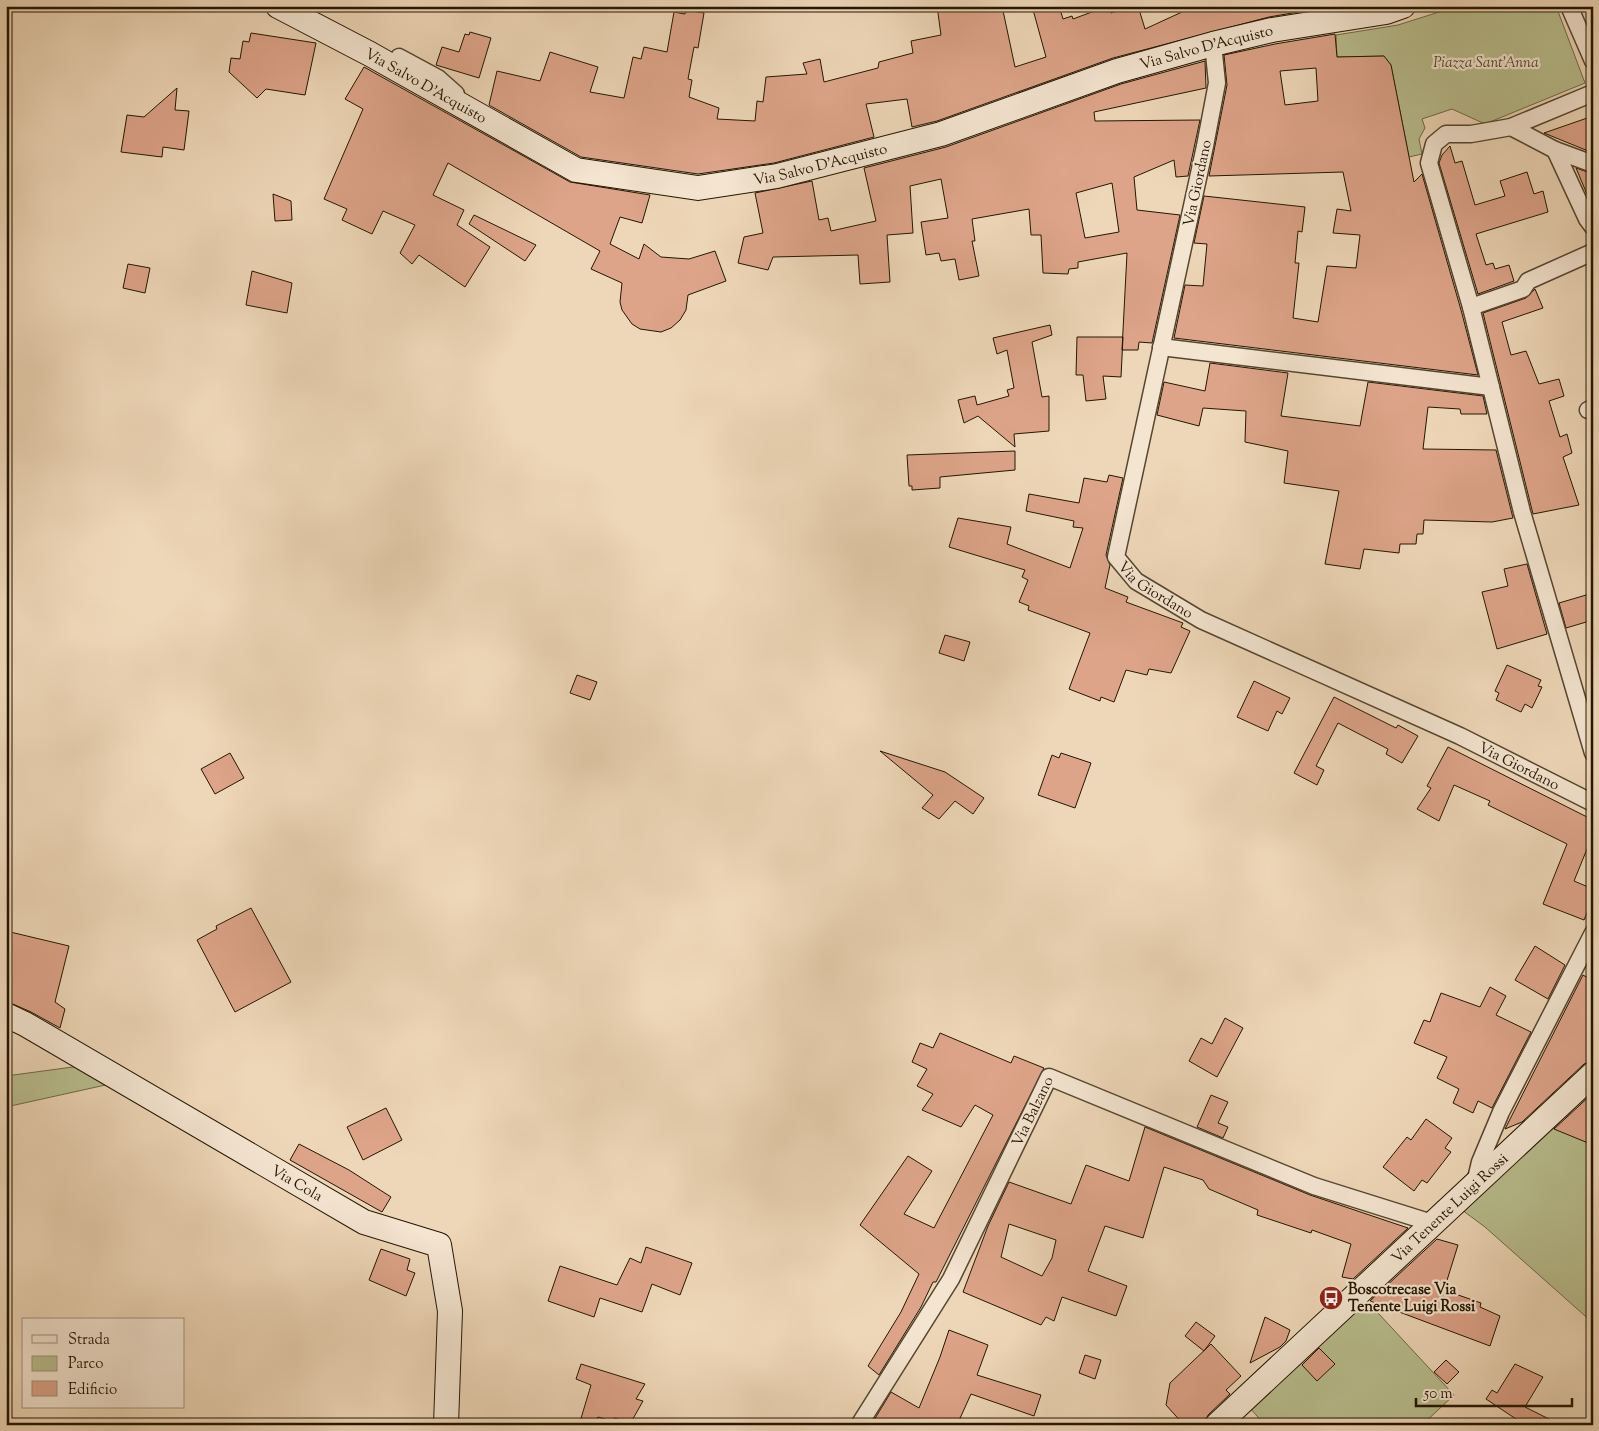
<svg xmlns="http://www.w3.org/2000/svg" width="1599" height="1431" font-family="'Sorts Mill Goudy',serif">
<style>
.green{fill:#b9be8e;stroke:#6e6a48}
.building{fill:#dda489;stroke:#241602;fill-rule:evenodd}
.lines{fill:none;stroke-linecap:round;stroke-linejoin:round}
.street-casing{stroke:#564630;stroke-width:19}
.secondary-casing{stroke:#241602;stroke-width:26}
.street{stroke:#f4e5d1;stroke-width:16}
.secondary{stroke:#f4e5d1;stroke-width:24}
.labels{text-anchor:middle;stroke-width:4.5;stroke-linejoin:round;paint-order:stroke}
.street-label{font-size:15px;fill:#241602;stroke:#f4e5d1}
.park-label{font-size:15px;font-style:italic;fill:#51482c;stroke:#f4e5d1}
.poi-label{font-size:15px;font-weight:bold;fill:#241602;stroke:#f4e5d1;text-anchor:start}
</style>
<rect width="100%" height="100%" fill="#eed7b8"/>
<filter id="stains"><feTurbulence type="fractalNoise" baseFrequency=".004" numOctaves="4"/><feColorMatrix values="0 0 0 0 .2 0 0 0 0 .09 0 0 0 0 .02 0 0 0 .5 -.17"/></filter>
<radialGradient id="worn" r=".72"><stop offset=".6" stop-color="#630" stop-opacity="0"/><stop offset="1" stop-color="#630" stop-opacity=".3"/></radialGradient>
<path class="green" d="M1458 6H1556L1585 83 1485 124 1452 109 1422 119 1425 128 1419 139 1422 154 1409 157 1391 65 1384 56 1337 57 1336 35 1398 25Z
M80 1066 110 1084 6 1107V1076Z
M1551 1127 1593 1141V1323L1485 1227 1462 1210Z
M1366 1300 1454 1395 1422 1425H1265L1249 1407Z"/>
<path class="building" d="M937 6H1002L1015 67 1046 57 1032 6H1059L1063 19 1072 16 1073 19 1108 6 1111 13 1129 6H1138L1145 29 1195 6H1333L1269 17 1113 58 937 121 912 127 907 99 866 104 874 137 774 163 698 174 581 157 489 105 497 71 540 81 550 52 598 67 590 92 624 98 633 57 641 59 644 47 667 52 674 12 685 14 686 10 704 13 698 48 694 47 688 79 692 80 689 97 719 108 717 119 755 121 757 101 763 102 766 77 807 74 803 63 820 59 824 82 878 68 879 62 913 53 911 41 941 35Z
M470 32 491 38 479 78 436 65 442 47 459 52 465 34 469 35Z
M251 33 316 43 305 95 266 89 257 98 229 72 231 58 240 59 243 41 249 42Z
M1335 34 1337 57 1384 56 1391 65 1414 182 1422 174 1461 310 1478 375 1174 338 1185 285 1203 286 1207 244 1194 243 1204 196 1305 207 1302 232 1298 231 1295 263H1299L1293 318 1318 322 1327 266 1356 268 1360 235 1333 233 1337 209 1351 211 1343 172 1209 176 1227 85 1224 55 1275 44ZM1316 68 1318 101 1285 105 1280 71Z
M1205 61 1206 88 1094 112 1095 121 1200 120 1188 176 1176 177 1174 160 1134 177 1137 210 1180 215 1152 343 1139 342 1138 350H1122L1127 253 1078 262V268L1069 269 1068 274 1043 273 1041 235H1031L1029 209 972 219 975 241H972L979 276 959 280 955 259 941 261 939 253 926 255 921 222 948 218 941 179 910 186 913 233 887 235 890 282 860 284 858 255 773 257 768 270 738 263 744 237 763 233 755 193 812 181 819 220 828 218 831 231 876 221 864 168 946 147 1121 84ZM1112 183 1119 232 1085 238 1076 193Z
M364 67 570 182 650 195 642 223 620 217 610 244 639 259 644 244 661 257 689 259 715 251 726 281 688 295 686 310 680 320 671 328 661 332 640 329 632 324 622 310 620 302 622 283 591 269 600 251 448 163 433 195 464 210 457 225 490 247 465 287 419 255 412 264 400 253 415 225 383 211 372 234 342 220 347 209 324 199 363 109 345 99Z
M177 88 175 110 189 111 184 150 163 147 162 157 121 152 127 115 144 117Z
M1593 116V153L1544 133Z
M1450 146 1455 163 1462 161 1475 205 1505 196 1500 181 1527 172 1534 194 1543 191 1548 212 1476 234 1486 265 1493 263 1495 269 1509 265 1514 281 1478 294 1439 163 1442 155Z
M1576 168 1593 174V198L1589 199Z
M273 194 291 201 292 220 275 221Z
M474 215 536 245 525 261 469 224Z
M128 264 150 268 145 293 123 288Z
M252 271 292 283 287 313 246 305Z
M1535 289 1543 308 1502 322 1511 355 1526 351 1539 384 1559 379 1564 396 1549 401 1560 437 1567 434 1572 453 1563 457 1579 505 1533 514 1483 313 1526 298Z
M1050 325 1052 335 1032 342 1042 397 1049 396V431L1014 434 1015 447 978 416 964 423 958 400 975 396 977 405 1009 396 1007 390 1014 388 1007 350 997 354 993 338Z
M1077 337H1123L1121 377 1103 376 1106 399 1086 401 1083 375H1076Z
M1210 363 1288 373 1281 416 1360 426 1368 382 1483 396 1487 414H1461L1460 409 1428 407 1423 449 1496 450 1513 518 1492 522 1424 520 1423 534H1417L1416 544H1400L1399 553 1364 549 1360 569 1325 564 1339 491 1284 483 1288 451 1245 442 1246 411 1203 408 1199 426 1157 415 1164 382 1205 391Z
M1015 451V470L940 477V488L912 490V486H909L907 455Z
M1109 475 1123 478 1106 555 1110 565 1105 588 1128 597 1126 602 1183 623 1181 627 1190 631 1171 673 1149 669 1147 675 1126 670 1114 702 1101 697 1100 701 1069 689 1090 633 1028 610 1029 606 1019 602 1028 580 1022 577 1025 570 949 547 958 518 1011 527 1007 544 1070 568 1083 528 1073 527 1074 521 1026 511 1029 494 1079 503 1084 478 1107 482Z
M1527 564 1547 634 1497 649 1482 592 1508 586 1504 569Z
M1593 593V620L1566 628 1559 603Z
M945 635 970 642 964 661 939 653Z
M1507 665 1541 680 1538 686 1542 687 1532 708 1525 704 1521 712 1496 700 1499 693 1495 691Z
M577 675 597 682 590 700 570 693Z
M1254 681 1290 698 1282 714 1277 711 1268 731 1237 717Z
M1334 697 1396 728 1398 725 1418 736 1402 763 1386 754 1388 749 1338 723 1316 766 1324 770 1317 785 1294 773Z
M1448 747 1593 820V851L1587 849 1574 881 1593 889V899L1584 920 1543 904 1567 844 1488 805 1490 801 1454 785 1439 821 1417 809 1431 788 1427 786Z
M880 751 945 772 984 798 973 814 955 801 939 819 922 808 933 795Z
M230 753 244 778 215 794 201 769Z
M1061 753 1091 763 1075 808 1038 795 1052 755 1059 758Z
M251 908 291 982 235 1012 197 940 217 929 216 926Z
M6 931 69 946 55 1002 65 1009 60 1028 31 1012 6 1001Z
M1535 946 1565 965 1548 999 1515 980Z
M1583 975 1593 981V1061L1584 1064 1522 1122 1505 1129Z
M1490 987 1506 996 1496 1015 1531 1032 1492 1108 1478 1101 1473 1113 1453 1103 1459 1089 1437 1078 1447 1057 1414 1043 1424 1020 1430 1022 1441 993 1480 1007Z
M1225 1018 1243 1028 1217 1077 1189 1061 1201 1038 1212 1044Z
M940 1033 1011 1063 1014 1056 1044 1068 936 1282H933L921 1307 879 1375 868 1366 901 1312 919 1274 860 1225 908 1156 932 1171 904 1214 934 1228 993 1115 975 1105 961 1127 922 1110 933 1094 917 1086 927 1069 912 1062 920 1043 933 1048Z
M1593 1093V1145L1554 1129Z
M1211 1095 1228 1102 1218 1123 1228 1127 1223 1138 1197 1127Z
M386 1108 402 1140 363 1160 347 1127Z
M1426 1119 1452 1138 1445 1148 1451 1152 1427 1183 1422 1180 1414 1191 1383 1167 1407 1137 1411 1140Z
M1145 1127 1310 1195 1408 1228 1353 1279 1342 1277 1351 1244 1312 1230 1311 1233 1257 1215 1258 1210 1209 1189 1203 1180 1164 1167 1143 1238 1105 1226 1088 1271 1127 1286 1116 1316 1062 1297 1054 1321 1046 1317 1041 1325 963 1292 988 1226 1009 1182 1071 1204 1086 1165 1129 1181ZM1009 1224 1056 1240 1052 1258 1042 1276 1001 1257Z
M299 1144 349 1170 391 1197 382 1212 290 1160Z
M1437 1239 1458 1245 1444 1290 1481 1303 1480 1307 1500 1316 1490 1346 1370 1301Z
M646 1247 692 1263 680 1295 652 1284 642 1312 600 1298 594 1317 548 1301 560 1266 617 1285 630 1258 641 1263Z
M381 1249 410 1259 407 1270 415 1273 406 1296 369 1280Z
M1265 1317 1290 1330 1286 1341 1280 1347 1250 1363Z
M1196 1322 1215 1336 1204 1351 1185 1336Z
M949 1330 988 1345 977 1375 1041 1395 1034 1416 971 1394 957 1425H912V1423L904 1419 901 1425H871L891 1392 919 1408 940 1357Z
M1211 1344 1241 1376 1226 1390 1230 1394 1208 1415 1204 1425H1184L1166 1405 1170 1383Z
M1319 1348 1335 1364 1317 1381 1302 1365Z
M1085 1355 1101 1360 1095 1379 1079 1373Z
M1446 1360 1459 1372 1447 1384 1434 1372Z
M581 1364 645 1384 636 1399 643 1401 630 1424 615 1418 611 1421 598 1417 594 1425H579L591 1385 576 1379Z
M1515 1364 1543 1377 1525 1407 1561 1425H1525L1486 1399 1492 1390 1497 1393Z"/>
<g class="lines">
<g class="street-casing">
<g id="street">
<path d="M1569 6 1593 61"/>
<path id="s1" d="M1213 44 1217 83 1205 146 1116 557 1136 581 1201 620 1460 736 1593 803"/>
<path d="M399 57 438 78 456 94"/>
<path d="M1593 93 1511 127 1471 134H1446L1434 144 1429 163 1471 307 1522 512 1593 753"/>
<path d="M1511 127 1555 150 1593 164"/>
<path d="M1555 150 1587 219 1593 227"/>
<path d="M1471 307 1523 289 1528 281 1593 252"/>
<path d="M1161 347 1491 387"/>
<path d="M1588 410 1593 408"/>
<path d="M1475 1183 1480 1162 1501 1112 1593 933"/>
<path id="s2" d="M859 1425 951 1279 1049 1077 1314 1186 1432 1223"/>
</g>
</g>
<g class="secondary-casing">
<g id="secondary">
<path id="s3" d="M278 6 370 54 576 170 698 188 777 176 941 134 1117 71 1213 44 1272 30 1386 12 1403 6"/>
<path id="s4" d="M6 1015 25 1024 364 1222 439 1245 450 1311 446 1425"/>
<path id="s5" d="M1217 1425 1593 1074"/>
</g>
</g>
<use href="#street" class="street"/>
<use href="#secondary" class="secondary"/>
</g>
<defs>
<g id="bus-disc" transform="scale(1.25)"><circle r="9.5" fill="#8f2418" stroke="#f4e5d1"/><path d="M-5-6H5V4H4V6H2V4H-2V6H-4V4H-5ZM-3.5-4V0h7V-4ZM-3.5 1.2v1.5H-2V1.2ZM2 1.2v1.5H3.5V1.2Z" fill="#fff"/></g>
</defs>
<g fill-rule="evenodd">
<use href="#bus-disc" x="1331" y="1298"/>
</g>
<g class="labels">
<g class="street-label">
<text dy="5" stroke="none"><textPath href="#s3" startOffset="992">Via Salvo D'Acquisto</textPath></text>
<text dy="5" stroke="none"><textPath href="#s3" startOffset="168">Via Salvo D'Acquisto</textPath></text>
<text dy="5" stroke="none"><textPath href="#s3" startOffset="588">Via Salvo D'Acquisto</textPath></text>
<text transform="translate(1197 183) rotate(-78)" y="5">Via Giordano</text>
<text dy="5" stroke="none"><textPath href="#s1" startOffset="576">Via Giordano</textPath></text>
<text dy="5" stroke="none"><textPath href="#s1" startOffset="981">Via Giordano</textPath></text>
<text dy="5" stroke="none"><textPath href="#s2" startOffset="359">Via Balzano</textPath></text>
<text dy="5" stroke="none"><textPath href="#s4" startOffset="336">Via Cola</textPath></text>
<text dy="5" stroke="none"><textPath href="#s5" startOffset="318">Via Tenente Luigi Rossi</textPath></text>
</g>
<g class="park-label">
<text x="1486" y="67">Piazza Sant'Anna</text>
</g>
<g class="poi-label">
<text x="1348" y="1294">Boscotrecase Via<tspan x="1348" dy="17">Tenente Luigi Rossi</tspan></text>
</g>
</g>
<rect width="1599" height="1431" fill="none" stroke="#eed7b8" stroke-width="25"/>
<rect x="8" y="8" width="1584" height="1416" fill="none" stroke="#241602" stroke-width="2.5"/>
<rect x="12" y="12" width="1574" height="1406" fill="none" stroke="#241602"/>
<rect x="22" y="1318" width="162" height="90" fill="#f4e5d1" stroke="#a1927e"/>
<rect x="32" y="1335" width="25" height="8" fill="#f4e5d1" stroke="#a1927e"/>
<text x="68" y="1344" font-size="15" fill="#241602">Strada</text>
<rect x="32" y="1356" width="25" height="15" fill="#b9be8e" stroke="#a1927e"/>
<text x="68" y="1368" font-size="15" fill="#241602">Parco</text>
<rect x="32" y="1381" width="25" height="15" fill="#dda489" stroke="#a1927e"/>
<text x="68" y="1394" font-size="15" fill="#241602">Edificio</text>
<path d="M1416 1398v8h156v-8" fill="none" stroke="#241602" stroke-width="2.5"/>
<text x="1424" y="1398" font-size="15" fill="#241602" stroke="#f4e5d1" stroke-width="4" paint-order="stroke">50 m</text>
<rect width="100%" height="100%" filter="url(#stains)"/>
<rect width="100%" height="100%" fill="url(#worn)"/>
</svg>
